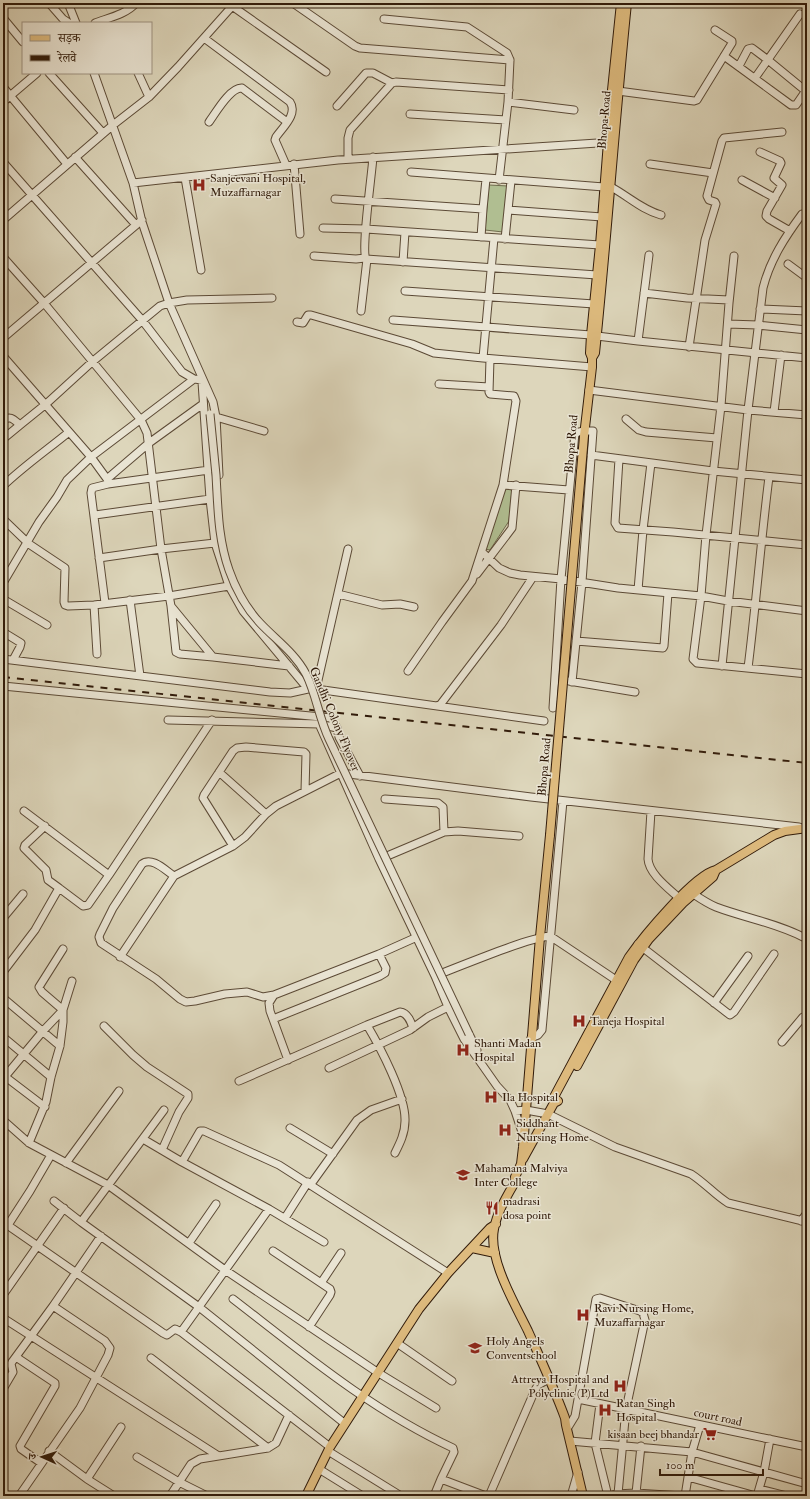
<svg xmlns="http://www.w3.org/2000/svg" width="810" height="1499" font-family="'IM FELL Double Pica','Noto Serif Devanagari',serif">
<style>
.green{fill:#b0be91;stroke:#706c4e}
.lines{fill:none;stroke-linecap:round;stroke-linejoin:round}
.minor-casing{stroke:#5c4a36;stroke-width:9}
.major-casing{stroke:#311b0a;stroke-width:10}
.minor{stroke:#e9e4d3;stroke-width:7}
.major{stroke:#debb7e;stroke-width:8}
.rail{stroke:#311b0a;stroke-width:2;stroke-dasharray:7 7;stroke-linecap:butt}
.minor-bridge-casing{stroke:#5c4a36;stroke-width:9;stroke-linecap:butt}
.major-bridge-casing{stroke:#311b0a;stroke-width:10;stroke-linecap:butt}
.minor-bridge{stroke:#e9e4d3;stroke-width:7}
.major-bridge{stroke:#debb7e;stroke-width:8}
.labels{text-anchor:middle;stroke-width:3;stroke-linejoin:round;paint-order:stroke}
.street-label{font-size:12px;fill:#311b0a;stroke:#e9e4d3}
.poi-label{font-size:12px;fill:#311b0a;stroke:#e9e4d3;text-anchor:start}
</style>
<rect width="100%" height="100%" fill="#ddd6bb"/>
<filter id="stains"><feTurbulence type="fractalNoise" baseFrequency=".005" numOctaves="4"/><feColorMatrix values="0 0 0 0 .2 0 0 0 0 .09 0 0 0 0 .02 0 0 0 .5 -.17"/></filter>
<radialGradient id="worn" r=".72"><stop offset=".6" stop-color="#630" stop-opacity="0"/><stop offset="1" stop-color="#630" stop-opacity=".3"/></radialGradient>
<path class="green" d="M489 185 508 186 503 232 485 230Z
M503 488 512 490 509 521 490 550 485 549Z"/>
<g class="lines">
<g class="minor-casing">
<path id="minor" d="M49 3 63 19 69 23
M68 3 76 23
M293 3 355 46 360 48 510 60 508 102 499 180
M3 4 4 3
M232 6 326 72
M3 18 23 42
M384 19 467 27 507 53 510 60
M95 23C108 18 127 14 136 3
M204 38 290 102C298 114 283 127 276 137L275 140 286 165
M724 56 791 105H796L807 89
M739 66 748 49 752 48 768 60 807 92
M49 73 103 133
M94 73 133 183 142 222 169 303 213 402 216 417 219 475
M138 73 149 97
M755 78 800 14
M3 87 67 164
M618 91 694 101 697 100 732 43V41L715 30
M3 102 37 73
M508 102 574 110
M337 106 366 73H373L392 83
M410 114 506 120
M209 122C215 114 230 87 242 88L287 122
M760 152 780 161 781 163 774 178 782 185 767 211 766 216 769 219 790 231
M75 157 136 225
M373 157C372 173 361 250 366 259L597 275
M348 159V138L350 130 392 83 396 82 509 90
M3 162 142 320 182 372 194 379 202 380
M294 164 300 234
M650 164 713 173
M411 172 604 187
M185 178 201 270
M742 180 775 198
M133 183 338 160 613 142
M611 187C628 196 642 210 661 215
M335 199 483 209 481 237
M483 209 486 179
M508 210 602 217
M3 220 113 125 149 97 178 67 235 3
M323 228 366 229 600 245
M494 238 483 358 592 367
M505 239 511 181
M314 256 356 259 365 258
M734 256 729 303 721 406 706 535 701 596 693 659 697 663 807 674
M3 257 44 303 141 420 147 433 161 549 171 606 213 657 289 666
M403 262 405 232
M788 264 807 278
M405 291 594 304
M644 293 687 298 729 300
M760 309 807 311
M361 311 367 259
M393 320 591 335
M297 322 303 323 308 315H311L412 344 434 353 483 358
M728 324 758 325 807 330
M597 336 638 341 649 255
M3 338 142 220
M638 341 807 358
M689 347 705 240 716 204 715 202 709 200 707 196 722 141 724 138 782 132
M3 356 91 457 194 379
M202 382 210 499 215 543 229 586 243 611 308 689
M439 384 489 387
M589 390 748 410 807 415
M774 412 781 355
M216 417 264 431
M626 419 639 430 646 432 717 438
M3 420C11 415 14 420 20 425L46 404 92 362 160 306 169 303 187 300 272 298
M3 439 20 425
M591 455 713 471 807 480
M619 459 615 523 618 528 673 532 807 545
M108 481 107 479 149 443 203 404
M503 485 569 490
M3 486C24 466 47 450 69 432
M95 515 210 499
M3 519 29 544 65 568 64 602 65 605 68 606 94 605 169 596 229 586
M482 552 499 568 510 573 520 575 561 579 618 588 701 596 728 601 807 611
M99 558 161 549 215 543
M477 574 512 528 516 485
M3 583 39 522 57 497 67 480 91 457 107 479
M638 590 643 530 651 463
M338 594 382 605 400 604 414 607
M3 599 47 625
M130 600 140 676
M105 603 91 493 92 488 108 484 209 470
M94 605 97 654
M171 606 176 652 180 654 213 657
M3 632 21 643 20 647 13 660
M576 641 663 648 664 646 668 593
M3 659 270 692 290 693 308 689H316L544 721
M722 666 748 410 763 288C770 260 785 237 802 214H807
M748 668C756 604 761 540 769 477
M408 671 442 622 472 581 503 485 516 401 514 396 490 394 489 392 490 359
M569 681 635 692
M3 686 331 718 337 728 339 737 360 776
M316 689 348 549
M437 706 440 705 501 625 533 577
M553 708 561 579 575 433 584 431H593L582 582 572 682
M168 720 319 724 337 728
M319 724 379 859 435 976 448 1007 464 1039 497 1086 510 1100 515 1111 526 1110 548 1114 615 1147 691 1174C705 1183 715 1195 728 1203L807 1222
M219 772 266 814
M385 799 438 803 443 807 444 832
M24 811 109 875
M651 811 648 859C649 875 671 890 682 901
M45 826 25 845 24 848 46 870 48 880 59 888
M233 846 203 798 204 795 233 751 237 748 246 747 304 752 306 754 305 791
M380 859 444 832 458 831 519 836
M174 876C166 871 152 856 142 864L113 908 100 934 99 937 101 943 156 979 180 999 186 1002 195 1001 225 994 247 992 263 997 274 995
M689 891C698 897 706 903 716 907 745 918 777 923 805 938
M3 918 23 894
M638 944 730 1015 734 1012 774 954
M120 957 174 876 233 846 245 837 266 814 276 806 341 773 531 797 799 827
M3 972 35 930 59 888 83 906 88 905 109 875 212 720
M435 976C457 967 478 959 499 951 516 945 533 938 550 936L616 980
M3 998 60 1046
M714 1003 748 956
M273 1019 380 976 385 973 386 968 379 954
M367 1025C380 1047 406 1096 405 1121 405 1133 400 1143 395 1153
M104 1026 133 1055 147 1067 188 1094V1098L179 1112 162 1150
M469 1034 477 1050
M3 1037 51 1077
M531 1038 538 1035 542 1030 563 801
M782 1042 803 1017H807
M288 1060 270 1011 269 1003 274 995 379 954 417 937
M329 1068 410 1030 428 1017 448 1007
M3 1075 45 1107
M3 1079 43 1031 63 1010 72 981
M239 1081 367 1025 400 1012C408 1013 411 1022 413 1028
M164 1110 81 1222 199 1307 344 1423
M515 1111 523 1135
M3 1120 29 1143 108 1185 225 1270 307 1325 377 1372 436 1408
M290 1128 333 1154
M143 1139 182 1162
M29 1143 46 1102 51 1077 60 1046 63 1022V1010L42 992 39 987 63 949
M66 1163 119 1091
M311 1184 357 1120 371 1110 402 1099
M54 1201 81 1222
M269 1209 181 1332 330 1447
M285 1218 308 1182
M801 1221 807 1213
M3 1222 163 1333 167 1335 175 1329 181 1332
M8 1225 30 1191 51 1155
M324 1242 269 1209 182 1162 200 1131H204L279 1165 448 1273
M189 1243 216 1204
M273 1251 330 1289 331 1292 330 1295 309 1327
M321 1283 341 1253
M3 1295 64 1208
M233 1299C303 1353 371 1410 453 1448L454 1452 441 1479
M3 1318 217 1455
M397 1343 452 1381
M16 1357 55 1383V1386L20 1446 21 1449 41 1463
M151 1358 268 1448
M3 1389 13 1372 11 1364 12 1362 53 1306 101 1236
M578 1399 807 1447
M600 1404 595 1443 608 1496
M567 1429 575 1416 596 1299 600 1298 640 1311 643 1313 645 1320 626 1409 618 1494
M570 1441 692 1452 807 1484
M49 1451 87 1479
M328 1451 401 1496
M137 1457 179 1482 207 1496
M319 1469 361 1495
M688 1477 756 1496
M759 1489 787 1496
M636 1493 641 1446
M615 1494 636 1493 682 1496
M19 1496 80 1408 108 1355 110 1348 105 1341 53 1306
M114 1496 87 1479 121 1427
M170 1496 191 1464 200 1459 268 1448 276 1443 289 1415
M434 1496 441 1479 486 1496
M489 1496 535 1390 538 1385 545 1381
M571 1496 578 1472
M685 1496 692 1452 700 1425
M757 1496 764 1472 770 1439"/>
</g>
<g class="major-casing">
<path id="major" d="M592 358 595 353C607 237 615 120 627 3
M584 436 592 367V358L590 353 591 335 600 245 612 90 621 3
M550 835 540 937 523 1147 521 1164 515 1177V1182C507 1196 497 1212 494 1229 488 1259 515 1304 528 1331 541 1360 554 1388 565 1418L566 1425 583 1496
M577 1066 634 960 649 939 683 903 713 877 716 870
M554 1103V1097L629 957C643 937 694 875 716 870L774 835 785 831 807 828
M523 1159 554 1103 558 1101
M472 1248 495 1253
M306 1496 330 1447 419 1309 448 1273 490 1228 496 1224"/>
</g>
<use href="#minor" class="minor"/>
<use href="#major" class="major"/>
<path class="rail" d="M3 677 807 763"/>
<g class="minor-bridge-casing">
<path id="minor-bridge" d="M210 414C212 434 214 455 216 475 218 508 218 539 229 570 236 590 246 608 260 623 276 640 295 653 306 674 316 694 319 718 329 739 375 837 423 935 469 1034"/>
</g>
<g class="major-bridge-casing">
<path id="major-bridge" d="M550 835 584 436"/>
</g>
<use href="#minor-bridge" class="minor-bridge"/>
<use href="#major-bridge" class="major-bridge"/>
</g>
<defs>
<g id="hospital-bare" transform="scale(1.08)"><path d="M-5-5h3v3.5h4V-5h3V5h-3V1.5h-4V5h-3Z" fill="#8f2418" stroke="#e9e4d3" stroke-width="2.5" paint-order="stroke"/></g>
<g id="university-bare" transform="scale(1.08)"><path d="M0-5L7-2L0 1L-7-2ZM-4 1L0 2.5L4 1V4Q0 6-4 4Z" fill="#8f2418" stroke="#e9e4d3" stroke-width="2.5" paint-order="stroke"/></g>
<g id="restaurant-bare" transform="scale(1.08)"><path d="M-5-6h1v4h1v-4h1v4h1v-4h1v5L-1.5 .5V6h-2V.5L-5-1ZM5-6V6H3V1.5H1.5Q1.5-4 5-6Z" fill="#8f2418" stroke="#e9e4d3" stroke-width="2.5" paint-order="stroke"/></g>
<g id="school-bare" transform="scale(1.08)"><path d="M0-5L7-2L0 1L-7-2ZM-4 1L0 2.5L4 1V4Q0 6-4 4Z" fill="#8f2418" stroke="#e9e4d3" stroke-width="2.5" paint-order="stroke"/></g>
<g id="supermarket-bare" transform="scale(1.08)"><path d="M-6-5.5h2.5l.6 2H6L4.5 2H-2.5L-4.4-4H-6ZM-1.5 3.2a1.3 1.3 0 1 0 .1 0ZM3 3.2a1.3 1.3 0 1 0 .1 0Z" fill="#8f2418" stroke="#e9e4d3" stroke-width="2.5" paint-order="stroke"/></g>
</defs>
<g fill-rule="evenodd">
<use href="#hospital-bare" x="199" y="185"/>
<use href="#hospital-bare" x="579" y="1021"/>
<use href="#hospital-bare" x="463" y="1050"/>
<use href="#hospital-bare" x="491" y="1097"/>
<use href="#hospital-bare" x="505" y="1130"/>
<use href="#university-bare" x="463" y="1175"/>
<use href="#restaurant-bare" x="492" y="1208"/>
<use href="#hospital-bare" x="583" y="1315"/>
<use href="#school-bare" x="475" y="1348"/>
<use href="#hospital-bare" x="620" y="1386"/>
<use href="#hospital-bare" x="605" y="1410"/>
<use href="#supermarket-bare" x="710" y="1434"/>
</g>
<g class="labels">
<g class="street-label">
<text transform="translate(604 120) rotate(-85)" y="4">Bhopa Road</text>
<text transform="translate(571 444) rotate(-85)" y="4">Bhopa Road</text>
<text transform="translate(335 719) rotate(67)" y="4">Gandhi Colony Flyover</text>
<text transform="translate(544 767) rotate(-85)" y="4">Bhopa Road</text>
<text transform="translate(718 1417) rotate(12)" y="4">court road</text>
</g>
<g class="poi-label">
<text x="210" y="182">Sanjeevani Hospital,<tspan x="210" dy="14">Muzaffarnagar</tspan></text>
<text x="590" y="1025">Taneja Hospital</text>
<text x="474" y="1047">Shanti Madan<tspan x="474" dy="14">Hospital</tspan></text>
<text x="502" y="1101">Ila Hospital</text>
<text x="516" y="1127">Siddhant<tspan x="516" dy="14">Nursing Home</tspan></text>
<text x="474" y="1172">Mahamana Malviya<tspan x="474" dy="14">Inter College</tspan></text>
<text x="503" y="1205">madrasi<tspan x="503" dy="14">dosa point</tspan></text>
<text x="594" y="1312">Ravi Nursing Home,<tspan x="594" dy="14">Muzaffarnagar</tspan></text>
<text x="486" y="1345">Holy Angels<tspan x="486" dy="14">Conventschool</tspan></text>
<text x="609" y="1383" text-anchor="end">Attreya Hospital and<tspan x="609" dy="14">Polyclinic (P)Ltd</tspan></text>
<text x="616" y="1407">Ratan Singh<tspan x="616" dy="14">Hospital</tspan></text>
<text x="699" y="1438" text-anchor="end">kisaan beej bhandar</text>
</g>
</g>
<rect width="810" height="1499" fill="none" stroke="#ddd6bb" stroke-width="16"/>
<rect x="4" y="4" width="802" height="1491" fill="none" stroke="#311b0a" stroke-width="2"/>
<rect x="8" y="8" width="794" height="1483" fill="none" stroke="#311b0a"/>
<rect x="22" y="22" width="130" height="52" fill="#e9e4d3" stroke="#9f9483"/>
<rect x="30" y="35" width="20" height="6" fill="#debb7e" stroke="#9f9483"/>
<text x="58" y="42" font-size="12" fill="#311b0a">सड़क</text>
<rect x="30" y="55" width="20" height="6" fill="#311b0a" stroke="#9f9483"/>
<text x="58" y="62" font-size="12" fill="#311b0a">रेलवे</text>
<g transform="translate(42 1457) rotate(273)" stroke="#e9e4d3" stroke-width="3" paint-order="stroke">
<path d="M0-3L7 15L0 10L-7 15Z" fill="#311b0a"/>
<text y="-6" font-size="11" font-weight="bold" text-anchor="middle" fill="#311b0a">उ</text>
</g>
<path d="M660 1469v6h103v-6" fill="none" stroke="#311b0a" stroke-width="2"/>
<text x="666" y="1469" font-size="12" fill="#311b0a" stroke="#e9e4d3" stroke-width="3" paint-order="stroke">100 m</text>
<rect width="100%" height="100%" filter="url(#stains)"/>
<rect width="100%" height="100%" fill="url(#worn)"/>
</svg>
